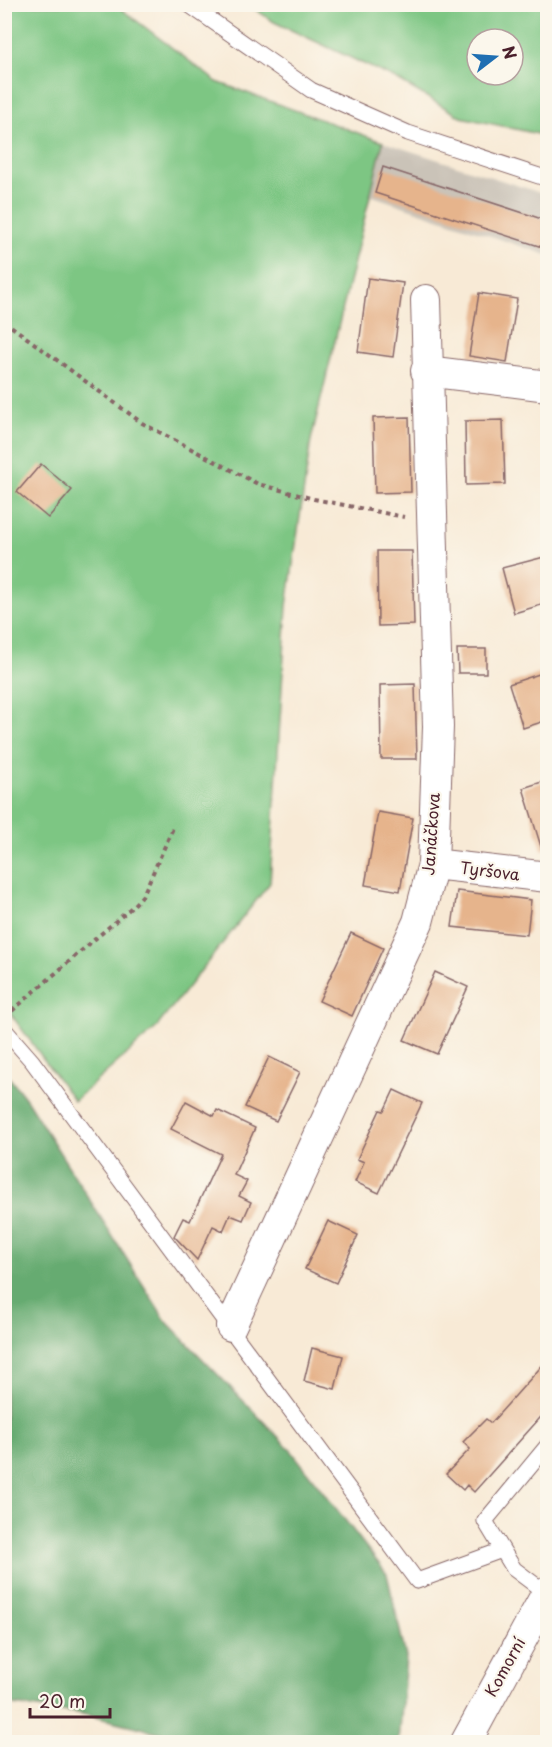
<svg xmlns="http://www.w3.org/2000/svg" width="552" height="1747" font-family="'Playpen Sans',sans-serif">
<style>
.industrial{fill:#cac3b8}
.green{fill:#7dc683;stroke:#647257;stroke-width:1.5;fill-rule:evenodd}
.forest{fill:#66ab71;stroke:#58654e;stroke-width:1.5}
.building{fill:#e6b48c}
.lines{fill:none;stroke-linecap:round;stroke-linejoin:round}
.service-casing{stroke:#876667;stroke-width:17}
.minor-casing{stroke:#876667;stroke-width:32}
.path{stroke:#876667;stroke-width:4;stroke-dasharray:4.5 4.5;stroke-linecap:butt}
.service{stroke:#fff;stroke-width:15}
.minor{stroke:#fff;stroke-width:30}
.labels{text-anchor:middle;stroke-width:4.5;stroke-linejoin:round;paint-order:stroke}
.street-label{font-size:16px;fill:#4a1f2b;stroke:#fbf7ec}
</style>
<rect width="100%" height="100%" fill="#fbf7ec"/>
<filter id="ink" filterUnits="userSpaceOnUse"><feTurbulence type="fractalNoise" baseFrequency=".0167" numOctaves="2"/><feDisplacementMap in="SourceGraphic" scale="12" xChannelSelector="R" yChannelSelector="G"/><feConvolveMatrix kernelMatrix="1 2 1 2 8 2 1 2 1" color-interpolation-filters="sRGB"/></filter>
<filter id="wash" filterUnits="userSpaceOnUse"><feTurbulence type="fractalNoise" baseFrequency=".008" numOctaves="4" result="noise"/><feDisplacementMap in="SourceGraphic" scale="24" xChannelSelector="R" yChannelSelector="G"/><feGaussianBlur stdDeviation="1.35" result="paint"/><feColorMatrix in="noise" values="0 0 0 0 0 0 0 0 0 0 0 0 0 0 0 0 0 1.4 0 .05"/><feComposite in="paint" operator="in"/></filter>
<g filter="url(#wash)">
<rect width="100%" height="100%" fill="#f8ead6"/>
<path class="industrial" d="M383 142 547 195V255L370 195Z"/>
<path class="green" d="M4 5H116L217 82 383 142 311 440 287 606 270 883 155 1029 74 1101 5 1006Z
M249 5H547V136L461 117 396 79 274 22ZM477 39H513V75H477Z"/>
<path class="forest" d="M5 1072 26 1099 166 1321 290 1449 387 1574 406 1657 399 1742H199L78 1713 5 1704Z"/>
<g id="blocks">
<path class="building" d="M383 167 548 221V249L375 193Z
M368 278 403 283 393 357 358 352Z
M479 293 517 299 507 362 469 356Z
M409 417 411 492 375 493 373 418Z
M503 420 505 484 466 485 465 421Z
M41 464 72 490 48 518 17 492Z
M377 551H412L414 625 378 626Z
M548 556V603L514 613 502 568Z
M457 649H486V673H458Z
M548 671V720L523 728 509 684Z
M415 684 417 759H381L380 685Z
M548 780V849L542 850 523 788Z
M378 812 413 818 400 891 365 885Z
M457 891 531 900 527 935 452 927Z
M351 933 383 948 352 1016 319 1001Z
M435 972 468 987 437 1054 404 1040Z
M269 1057 300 1072 276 1121 245 1107Z
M394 1090 422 1103 379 1193 355 1182 364 1162 357 1159 380 1110 384 1111Z
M186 1101 214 1116 217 1110 255 1128 234 1175 247 1181 239 1196 251 1202 243 1220 230 1215 223 1231 213 1226 197 1260 174 1236 183 1218 190 1221 221 1154 171 1129Z
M328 1221 358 1235 336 1283 305 1269Z
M312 1348 343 1356 335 1389 304 1381Z
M548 1359V1409L474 1492 467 1485 463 1490 446 1474 470 1449 463 1442 486 1419 491 1423Z"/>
</g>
</g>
<g filter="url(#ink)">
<use href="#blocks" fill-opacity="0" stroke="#876667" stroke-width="1.5"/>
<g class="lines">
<g class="service-casing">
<path id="service" d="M188 4 311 90 408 133 548 179
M4 1029 32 1061 417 1581 502 1550
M546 1593 514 1569 485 1521 548 1445"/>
</g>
<g class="minor-casing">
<path id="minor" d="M426 371 548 386
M433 864 548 877
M231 1326 418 922 433 864 438 727 426 300
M466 1742 548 1591"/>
</g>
<path class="path" d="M4 321 142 423 258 484 314 499 404 517
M12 1011 132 907 143 895 173 828"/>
<use href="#service" class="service"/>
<use href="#minor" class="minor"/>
</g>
</g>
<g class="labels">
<g class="street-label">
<text transform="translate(431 834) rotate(-86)" y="6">Janáčkova</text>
<text transform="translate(490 871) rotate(7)" y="6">Tyršova</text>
<text transform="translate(505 1667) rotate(-61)" y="6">Komorní</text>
</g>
</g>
<rect width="552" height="1747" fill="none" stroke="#fbf7ec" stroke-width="24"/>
<g transform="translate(495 57) rotate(73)"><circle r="28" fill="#fbf7ec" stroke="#b4a19f" stroke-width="1.5"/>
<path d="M0-4.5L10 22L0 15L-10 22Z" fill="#1f6fb2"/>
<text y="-9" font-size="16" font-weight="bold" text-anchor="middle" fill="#4a1f2b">N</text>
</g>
<path d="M30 1708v9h80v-9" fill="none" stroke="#4a1f2b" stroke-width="3"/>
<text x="39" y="1708" font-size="18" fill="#4a1f2b" stroke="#fbf7ec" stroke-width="4.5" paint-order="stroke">20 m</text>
</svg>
